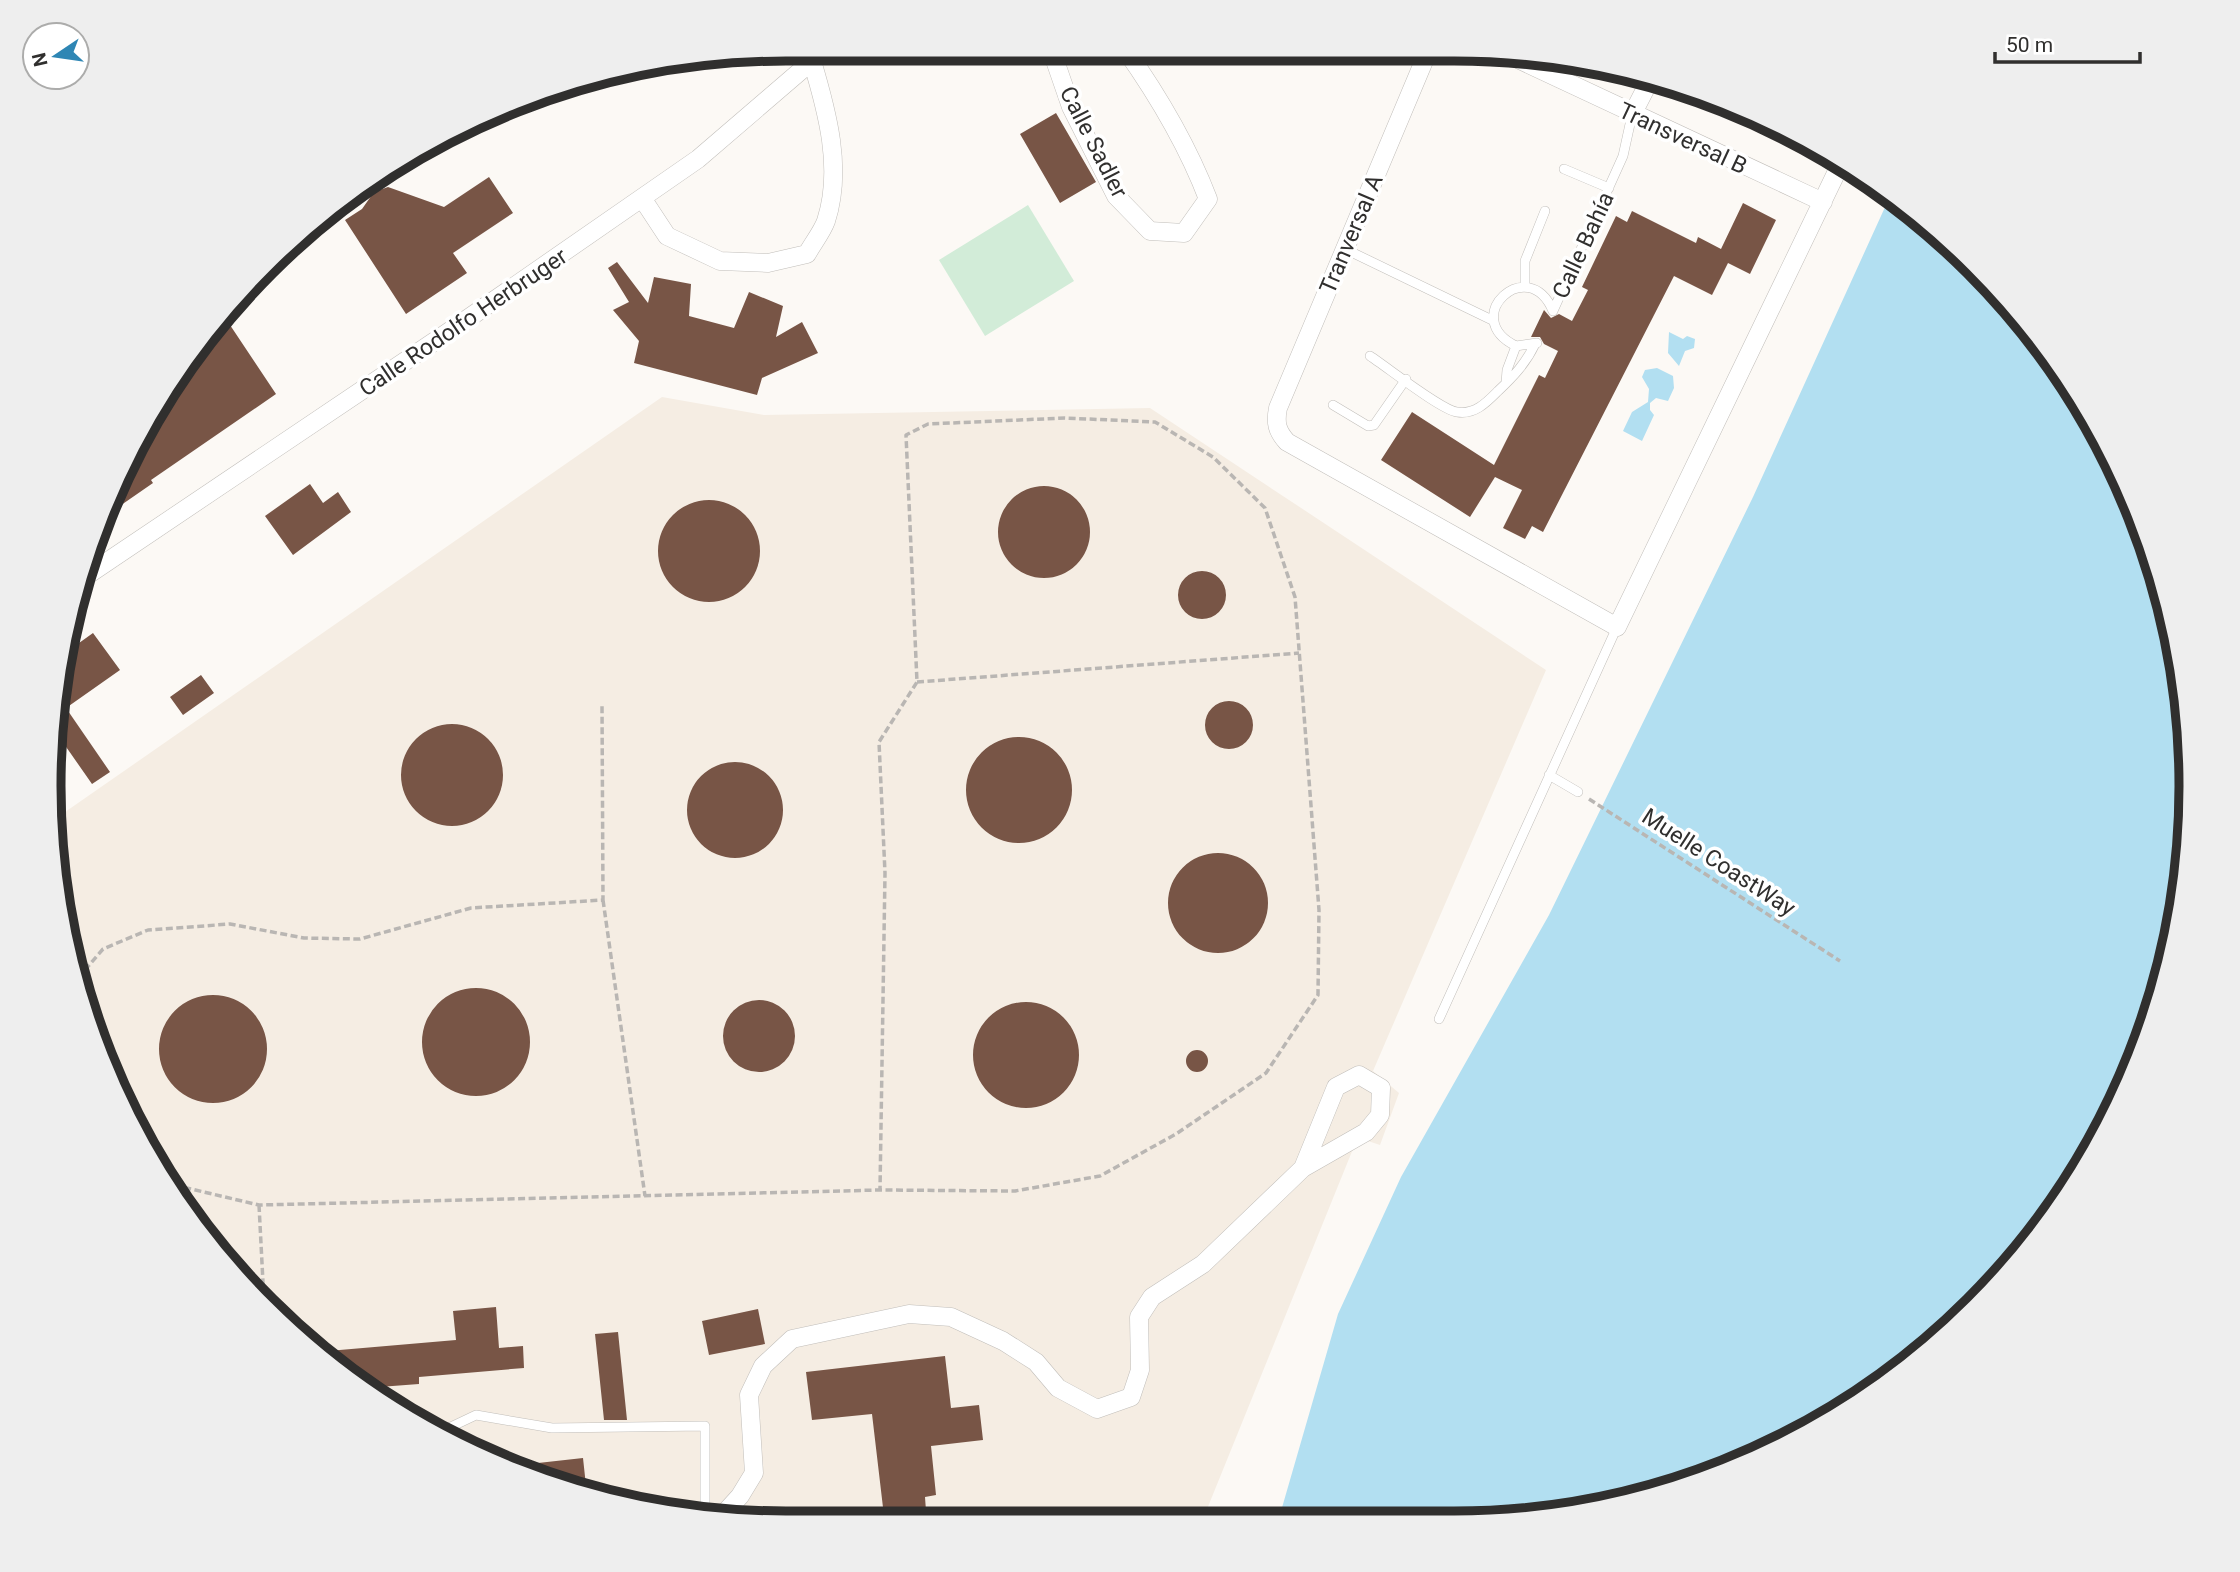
<svg xmlns="http://www.w3.org/2000/svg" width="2240" height="1572" font-family="Roboto,sans-serif">
<style>
.built{fill:#f5ede3}
.green{fill:#d2ecd8}
.water{fill:#b2dff1}
.building{fill:#785546}
.lines{fill:none;stroke-linecap:round;stroke-linejoin:round}
.service-casing{stroke:#c1beba;stroke-width:10}
.minor-casing{stroke:#c1beba;stroke-width:19}
.path{stroke:#b9b6b3;stroke-width:3.5;stroke-dasharray:7 3.5;stroke-linecap:butt}
.service{stroke:#fff;stroke-width:9}
.minor{stroke:#fff;stroke-width:18}
.labels{text-anchor:middle;stroke-width:7;stroke-linejoin:round;paint-order:stroke}
.street-label{font-size:23px;fill:#302f2e;stroke:#fff}
.rim{fill:none;stroke:#302f2e;stroke-width:9}
</style>
<rect width="100%" height="100%" fill="#fcf9f5"/>
<path class="built" d="M662 397 764 415 1150 408 1546 670 1373 1071 1399 1093 1380 1145 1365 1140 1355 1144 1203 1519 738 1521 596 1498 460 1447 338 1371 232 1272 125 1112 88 1023 55 883V819Z"/>
<path class="green" d="M1028 205 1074 281 985 336 939 260Z"/>
<path class="water" d="M1891 194 2008 300 2092 417 2152 549 2185 689 2189 834 2166 976 2115 1112 2039 1234 1940 1340 1780 1447 1691 1484 1551 1517 1279 1518 1338 1314 1401 1177 1549 915 1753 497Z
M1669 332 1683 339 1687 336 1695 339 1694 348 1685 351 1679 366 1668 353Z
M1657 368 1673 376 1674 388 1668 401 1656 398 1650 403V410L1654 415 1642 441 1623 431 1632 412 1648 402 1649 389 1642 377 1645 370Z"/>
<path class="building" d="M1056 113 1096 182 1060 203 1020 134Z
M489 177 513 213 453 253 467 273 406 314 345 220 362 209 374 192 388 187 444 207Z
M1743 203 1776 220 1750 274 1728 263 1712 295 1674 276 1543 532 1532 526 1525 539 1503 528 1522 490 1495 477 1470 517 1381 460 1412 412 1494 465 1539 375 1545 378 1558 351 1544 344 1540 337H1531L1544 310 1551 318 1559 314 1572 321 1588 290 1582 287 1616 216 1627 222 1632 211 1696 243 1698 237 1721 249Z
M617 262 648 303 654 277 691 284 689 316 734 328 749 292 783 306 776 337 802 322 818 353 762 378 757 395 634 363 639 341 613 310 629 302 608 268Z
M230 325 276 394 151 480 153 483 101 519 105 504 173 377 194 350Z
M310 484 323 503 338 492 351 512 293 555 265 516Z
M998 532a46 46 0 1 1 92 0a46 46 0 1 1-92 0Z
M658 551a51 51 0 1 1 102 0a51 51 0 1 1-102 0Z
M1178 595a24 24 0 1 1 48 0a24 24 0 1 1-48 0Z
M93 633 120 670 66 708 110 772 92 784 55 731V689L65 653Z
M201 675 214 693 183 715 170 697Z
M1205 725a24 24 0 1 1 48 0a24 24 0 1 1-48 0Z
M401 775a51 51 0 1 1 102 0a51 51 0 1 1-102 0Z
M966 790a53 53 0 1 1 106 0a53 53 0 1 1-106 0Z
M687 810a48 48 0 1 1 96 0a48 48 0 1 1-96 0Z
M1168 903a50 50 0 1 1 100 0a50 50 0 1 1-100 0Z
M422 1042a54 54 0 1 1 108 0a54 54 0 1 1-108 0Z
M159 1049a54 54 0 1 1 108 0a54 54 0 1 1-108 0Z
M723 1036a36 36 0 1 1 72 0a36 36 0 1 1-72 0Z
M973 1055a53 53 0 1 1 106 0a53 53 0 1 1-106 0Z
M1186 1061a11 11 0 1 1 22 0a11 11 0 1 1-22 0Z
M496 1307 499 1348 523 1346 524 1368 419 1377V1384L366 1388 329 1363 328 1351 456 1340 453 1311Z
M758 1309 765 1344 709 1355 702 1321Z
M618 1332 627 1420H604L595 1334Z
M945 1356 951 1408 979 1405 983 1440 931 1446 936 1495 925 1497 926 1511 884 1516 872 1414 812 1420 806 1372Z
M583 1458 587 1495 511 1466Z"/>
<g class="lines">
<g class="service-casing">
<path id="service" d="M1564 169 1609 188
M1345 249 1494 321
M1525 287V261L1545 211
M1553 311 1623 156 1632 115
M1537 343 1516 346C1458 318 1528 252 1553 311
M1370 356C1387 367 1441 410 1457 412 1475 415 1487 402 1498 391 1514 376 1526 363 1535 344
M1506 383 1507 370 1516 346
M1333 405 1368 426 1374 425 1406 379
M1549 775 1578 792
M1439 1019 1617 627
M438 1433 476 1415 552 1428 705 1426V1516"/>
</g>
<g class="minor-casing">
<path id="minor" d="M1051 49 1071 107 1116 196 1150 231 1184 233 1208 199C1187 144 1159 97 1125 49
M1429 49 1278 408C1275 423 1277 431 1287 442L1617 627 1842 161
M1507 54 1823 202
M1632 115 1651 78
M642 198 667 236 720 261 768 263 807 254C813 243 822 232 826 221 843 169 827 111 812 61
M86 576 447 333 698 159 826 49
M720 1518 740 1496 754 1473 749 1395 763 1366 792 1339 909 1314 951 1317 1003 1341 1036 1362 1058 1388 1097 1409 1131 1397 1140 1370 1139 1317 1152 1297 1203 1264 1303 1168 1366 1132 1380 1115 1381 1088 1359 1075 1336 1087 1303 1168"/>
</g>
<path class="path" d="M917 682 1299 653
M1589 799 1840 961
M603 900 645 1196
M78 978 103 949 148 930 230 924 304 938 360 939 471 908 603 900 602 704
M174 1185 259 1205 880 1190 1015 1191 1100 1176 1176 1134 1266 1073 1318 995 1319 910 1295 597 1265 508 1213 457 1155 422 1065 418 928 424 906 435 917 682 879 742 885 873 880 1190
M259 1205 264 1302"/>
<use href="#service" class="service"/>
<use href="#minor" class="minor"/>
</g>
<g class="labels">
<g class="street-label">
<text transform="translate(1683 138) rotate(25)" y="8">Transversal B</text>
<text transform="translate(1094 142) rotate(63)" y="8">Calle Sadler</text>
<text transform="translate(1351 234) rotate(-67)" y="8">Tranversal A</text>
<text transform="translate(1583 245) rotate(-65)" y="8">Calle Bahía</text>
<text transform="translate(463 322) rotate(-34)" y="8">Calle Rodolfo Herbruger</text>
<text transform="translate(1719 862) rotate(33)" y="8">Muelle CoastWay</text>
</g>
</g>
<path d="M0 0H2240V1572H0ZM786 61H1454A725 725 0 0 1 2179 786V786A725 725 0 0 1 1454 1511H786A725 725 0 0 1 61 786V786A725 725 0 0 1 786 61Z" fill="#eee" fill-rule="evenodd"/>
<path class="rim" d="M786 61H1454A725 725 0 0 1 2179 786V786A725 725 0 0 1 1454 1511H786A725 725 0 0 1 61 786V786A725 725 0 0 1 786 61Z"/>
<g transform="translate(56 56) rotate(257)"><circle r="33" fill="#ffffff" stroke="#acacab" stroke-width="2"/>
<path d="M0-5L12 26L0 18L-12 26Z" fill="#2e86b4"/>
<text y="-10" font-size="19" font-weight="bold" text-anchor="middle" fill="#302f2e">N</text>
</g>
<path d="M1995 52v10h145v-10" fill="none" stroke="#302f2e" stroke-width="3.5"/>
<text x="2006" y="52" font-size="21" fill="#302f2e" stroke="#ffffff" stroke-width="5" paint-order="stroke">50 m</text>
</svg>
